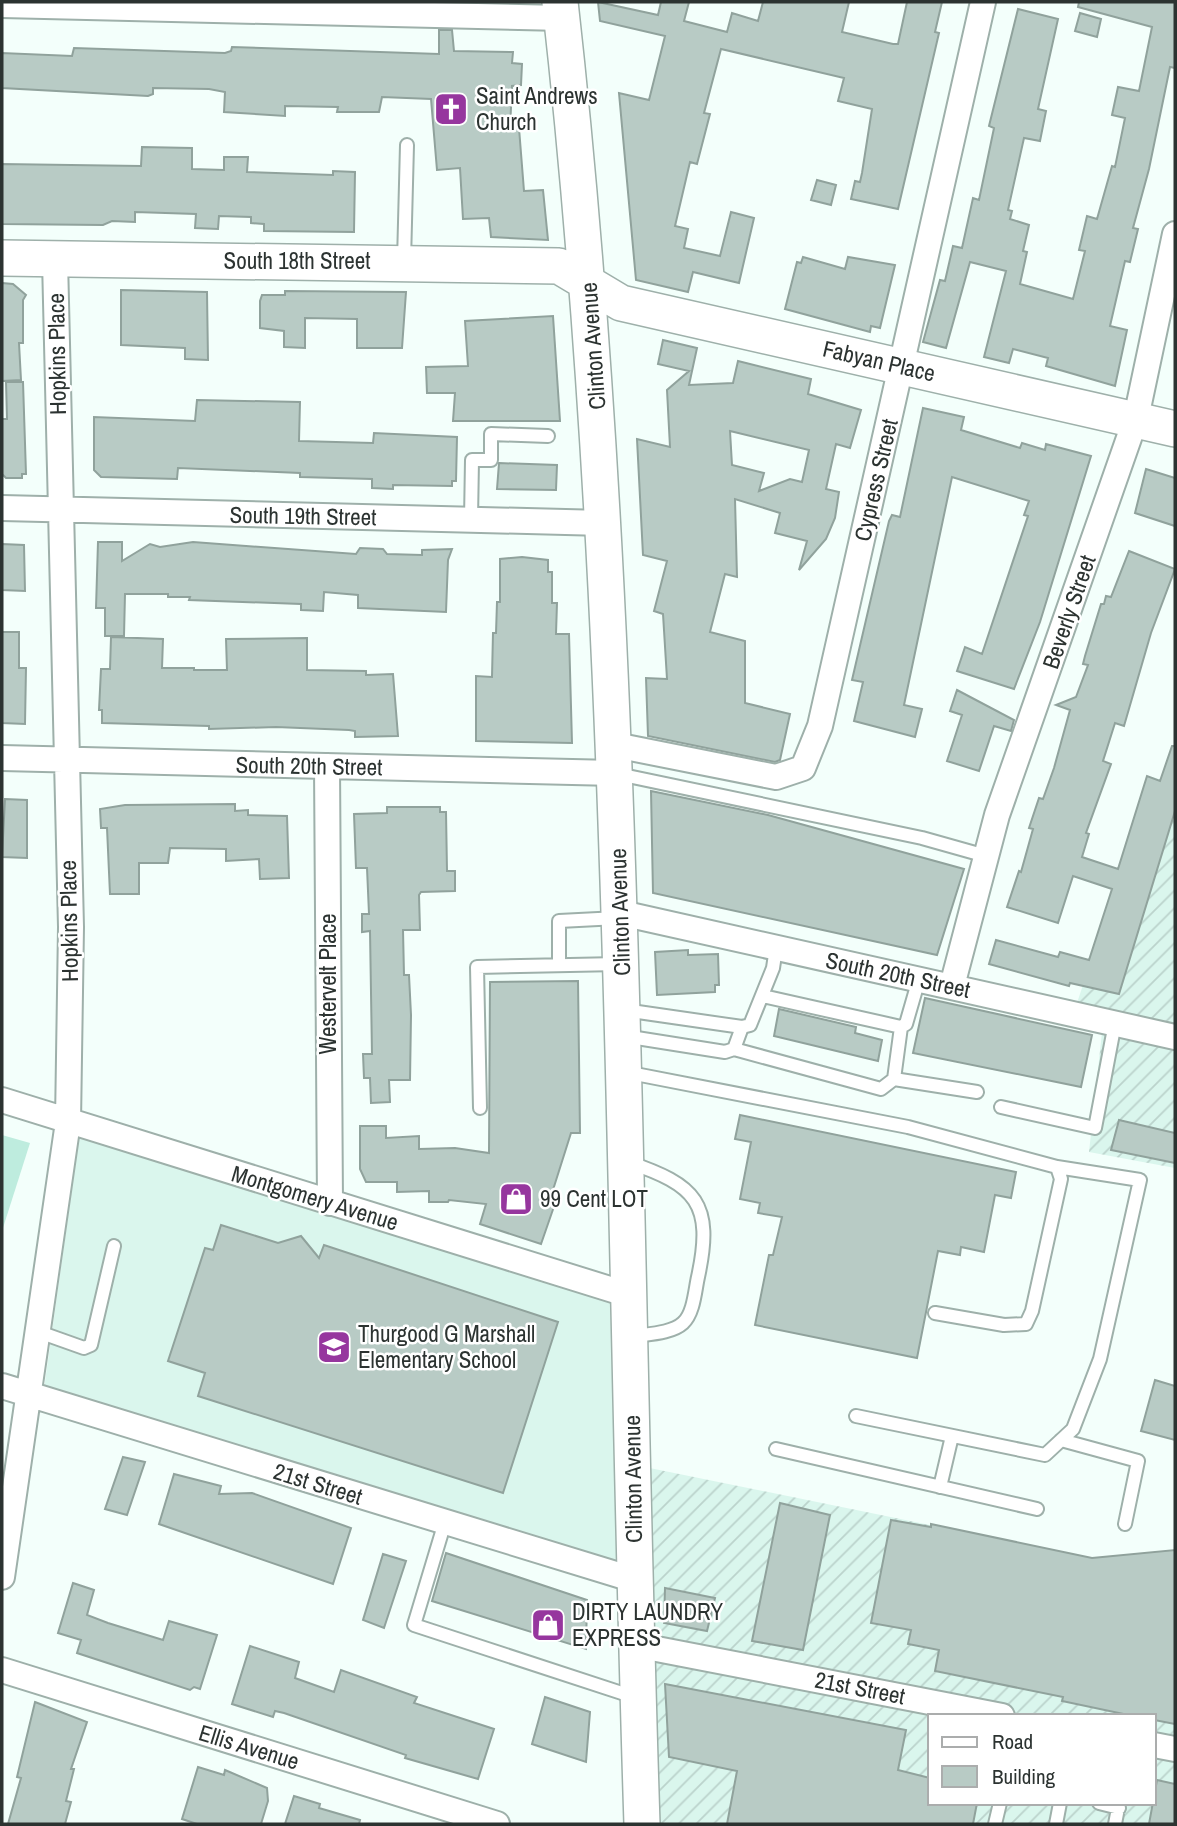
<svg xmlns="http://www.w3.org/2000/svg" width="1177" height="1826" font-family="'Archivo Narrow',sans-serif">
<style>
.built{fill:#daf6ed}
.industrial{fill:url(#industrial-furrows);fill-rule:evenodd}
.pitch{fill:#beecde}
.building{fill:#b8cbc5;stroke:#90a29c;stroke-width:2;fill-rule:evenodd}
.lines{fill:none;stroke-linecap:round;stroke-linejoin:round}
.lane-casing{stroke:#9eb0aa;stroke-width:16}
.street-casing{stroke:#9eb0aa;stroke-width:28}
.secondary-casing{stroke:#9eb0aa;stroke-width:38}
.lane{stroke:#fff;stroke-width:12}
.street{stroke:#fff;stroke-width:24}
.secondary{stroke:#fff;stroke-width:35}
.labels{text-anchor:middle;stroke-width:5;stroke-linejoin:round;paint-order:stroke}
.poi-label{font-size:23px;fill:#2c3331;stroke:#fff;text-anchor:start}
.street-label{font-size:23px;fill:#2c3331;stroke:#fff}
</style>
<defs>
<pattern id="industrial-furrows" width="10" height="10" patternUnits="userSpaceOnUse" patternTransform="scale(1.75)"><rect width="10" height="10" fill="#daf6ed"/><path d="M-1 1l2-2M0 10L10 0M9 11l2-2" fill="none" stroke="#bbd3cc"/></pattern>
</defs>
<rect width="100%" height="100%" fill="#f3fffb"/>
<path class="built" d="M80 1131 617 1304 620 1563 44 1389Z"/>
<path class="industrial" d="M1152 777 1175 784V1168L1089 1152 1104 1014 1076 1006Z
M625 1463 1092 1558 1175 1550V1824H635ZM930 1716H1154V1803H930Z"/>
<path class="pitch" d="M2 1135 30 1143 2 1231Z"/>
<path class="building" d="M598 2 658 15 661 2H689L684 21 727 32 732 13 758 21 763 2H849L842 32 893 44H898L907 2H942L935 32 939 33 898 209 851 199 855 181 860 182 862 173 872 109 838 101 844 78 721 49 704 113 710 114 697 164 690 162 675 226 688 229 684 248 720 256 731 212 754 218 739 283 693 272 688 292 636 280 619 93 649 100 665 36 600 21Z
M1079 2H1175V68L1170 67 1149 169 1133 228 1138 229 1130 262 1125 261 1110 326 1127 330 1115 386 1046 366 1048 358 1013 349 1009 363 984 357 1006 271 970 262 946 348 923 342 940 280 945 281 953 246 962 248 973 198 979 200 994 128 989 126 1018 9 1058 19 1038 109 1046 111 1040 141 1024 138 1008 210 1012 211 1010 219 1029 225 1023 251 1027 252 1020 284 1073 299 1085 251 1079 250 1087 216 1097 219 1112 166 1115 167 1125 118 1112 115 1118 87 1139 91 1152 27 1078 7Z
M1080 13 1101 19 1097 37 1075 31Z
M439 30H452L454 51 513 52 512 63 522 64 521 85 512 86 510 129 519 128 524 191 543 190 548 240 491 237 489 218 463 219 460 168 437 170 431 99 382 97 379 112H337L338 107 285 106V116L224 112 225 92 209 89 153 88V94L148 96 2 88V53L72 56 74 48 225 53 231 51 232 47 439 54Z
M142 147 192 148V169L224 170V157H248L247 172 333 175V171L355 172 354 232 264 231V224L251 223V217L219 216 218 229 195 228 196 214 135 212V222L112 221 103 225 2 224V164L141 166Z
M817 180 836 185 831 205 811 200Z
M803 257 845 269 848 257 895 265 880 328 871 326 870 332 785 309 797 262 801 263Z
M2 283 13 284 26 295 23 300V343H19L21 380 2 381Z
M121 290 207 292 208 360 185 359V348L121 345Z
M285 291 406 292 402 348H357V319L305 318V348L284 347V331L260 328V301L262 295H285Z
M553 316 560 421H453L455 393H427L426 367 468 366 465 321Z
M663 340 697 348 689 385 733 383 738 361 811 379 808 394 861 410 850 448 836 444 826 489 839 492 835 518 826 539 799 570 807 541 775 533 780 513 735 499 737 577 725 574 710 632 745 641V703L790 714 780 760 775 762 648 736 646 678 667 679 663 614 654 611 667 561 643 555 637 439 670 447 667 390 689 371 658 364ZM730 431 809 450 802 482 790 479 759 491 764 473 732 465Z
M6 382H23L26 474H22V478H6L2 474V419H7Z
M197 400 300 402 299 441 373 443 374 433 457 437 456 481H452V486L393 485V489L372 488V479L300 477V473L178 468 177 479 101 477 94 470V417L195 421Z
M923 408 964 417 961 430 1020 448 1022 443 1045 450 1046 444 1091 456 1040 622 1014 689 957 671 965 647 982 654 1028 516 1024 515 1029 501 952 477 904 705 922 709 915 737 854 721 863 682 852 680 889 521 892 515 900 517Z
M499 463 557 465 556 490 497 489Z
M1146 469 1175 478V526L1135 513Z
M98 542H122V561L150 544 160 547 193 542 356 554 360 548 383 549 387 554 422 555V550L452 549 448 560 446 612 358 608V595L324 592 323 611 301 610V604L189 600 190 597H168V594H125L124 636H105V608H96Z
M2 544 24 545 25 591 2 590Z
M1129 551 1175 569 1151 633 1124 726 1115 723 1103 761 1111 764 1086 833 1089 834 1082 857 1118 869 1147 776 1160 781 1172 746H1175V811L1119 994 1070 983 1069 986 989 964 996 940 1058 957 1060 952 1089 960 1112 889 1073 876 1058 923 1007 907 1019 871 1021 872 1033 829 1029 828 1039 798 1043 799 1054 768 1070 710 1056 705 1076 697 1088 665 1083 664 1085 656 1101 604H1104L1106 596 1111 597Z
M522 557 548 560V572H552V603H557L556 634H569L572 743 476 741V676L492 677 493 633H496L497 602H500V559Z
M2 632H19V668H26L25 724 2 723Z
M111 637 163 639 162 668H194V670H227L226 639 307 638V670L366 671V675L393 674 398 736 355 737V731L349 730 276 727 209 729V726L102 723V710H99L101 669H110Z
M957 690 1014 720 1011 731 994 726 979 771 947 761 962 715 950 711Z
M651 791 768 815 964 869 937 955 653 893Z
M5 799 27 800V858L2 857Z
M235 804V811L248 810V815L287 816 289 878 260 879 259 859 226 861V849L170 848 168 863H139V894H110L107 828H101L100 809 125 805Z
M387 807H440V812H446L447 871H455V891L421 892 419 895 420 930H403L404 975H409L411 1015 410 1080H389L390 1102 371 1103 370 1078H364L363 1054H372L370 931 362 932V914H369L367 868H356L354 814 387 813Z
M688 950V955L718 954 719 985H715V992L657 995 655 952Z
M578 981 580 1133H571L552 1193 558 1195 541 1244 480 1224 486 1204 449 1200 448 1202H429V1191L397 1192V1182H366L360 1169V1126H386V1138L419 1136V1149L455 1148 489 1153 490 982Z
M925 998 1092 1035 1081 1087 913 1053Z
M779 1009 856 1027 855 1033 882 1040 878 1061 774 1036Z
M740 1115 1016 1172 1011 1198 995 1195 984 1252 961 1247 960 1255 938 1251 917 1358 755 1325 769 1255H773L782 1217 758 1213 760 1203 740 1199 751 1142 735 1139Z
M1119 1120 1175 1133V1163L1111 1150Z
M221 1225 278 1243 301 1236 319 1258 324 1245 558 1322 503 1493 198 1396 205 1373 168 1361 205 1248 213 1250Z
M1155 1380 1175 1386V1440L1141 1431Z
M123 1457 145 1462 127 1515 105 1509Z
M174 1474 221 1486 219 1494 252 1493 351 1528 333 1584 159 1524Z
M780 1503 830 1515 803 1650 752 1641Z
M891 1520 931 1527V1524L1092 1558 1175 1550V1724L1154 1720V1716H1133L1062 1701 1063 1697 935 1671 939 1650 908 1644 911 1630 871 1623Z
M446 1553 587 1600 586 1649 432 1601Z
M383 1554 406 1561 384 1628 363 1620Z
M73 1583 94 1590 87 1615 108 1623 163 1640 169 1621 217 1635 200 1689 194 1687 190 1690 77 1653 81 1640 58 1633Z
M665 1588 715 1598 707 1631 664 1623Z
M250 1646 299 1662 295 1678 334 1692 341 1670 417 1697 414 1703 494 1729 478 1779 405 1758 406 1755 284 1713 275 1711 273 1717 232 1704Z
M665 1684 906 1730 898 1770 930 1778V1803H977L973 1824H727L737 1771 669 1757Z
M545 1697 590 1712 586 1762 532 1744Z
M35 1702 87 1722 71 1769H74L66 1801 71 1802 65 1824H8L21 1778 17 1777Z
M198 1767 224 1775 225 1770 267 1788 268 1801 261 1824H197L182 1819Z
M1157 1780 1175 1784V1824H1149Z
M294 1796 320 1804 319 1808 360 1820 359 1824H285Z"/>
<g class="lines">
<g class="lane-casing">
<path id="lane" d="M404 261 407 145
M471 520 472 460H491V434L548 436
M618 774 922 838 986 856
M559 964V921L618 918
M763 996 901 1027 906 1024 919 979
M624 1010 742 1027 750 1025 773 968 776 948
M624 1036 725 1052 734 1049 742 1027
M734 1049 881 1089 894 1079 901 1027
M625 1072 908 1127 1057 1167 1061 1179 1032 1311 1026 1324 1004 1325 935 1313
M894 1079 977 1092
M1001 1107 1095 1128 1115 1023
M480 1108 477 967 619 964
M628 1162C696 1185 714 1203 698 1277 695 1290 694 1313 683 1323 671 1334 645 1334 630 1337
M39 1332 84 1348 91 1345 114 1246
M856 1416 1045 1455 1073 1429 1100 1359 1140 1180 1057 1167
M1061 1440 1138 1461 1125 1524
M776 1449 1037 1509
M940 1487 952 1436
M445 1522 414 1625 634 1697
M1099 1803 1119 1808
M995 1824 1000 1803
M1056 1824 1060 1803
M1115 1824 1119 1803"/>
</g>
<g class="street-casing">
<path id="street" d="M2 5 562 18
M2 508 604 523
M615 745 776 777 803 768 820 726 983 2
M2 758 615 773
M327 766 330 1203
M621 913 1175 1037
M952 986 997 815 1136 418 1175 234
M2 1100 629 1295
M2 1386 635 1580
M2 1577 68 1122 71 927 55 260
M636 1645 1002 1716
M2 1670 497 1824
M1154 1745 1175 1749"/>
</g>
<g class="secondary-casing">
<path id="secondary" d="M560 2C628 607 622 1216 642 1824
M2 258 559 266 621 303 1175 429"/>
</g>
<use href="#lane" class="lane"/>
<use href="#street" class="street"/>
<use href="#secondary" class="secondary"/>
</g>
<defs>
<g id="church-square" transform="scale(1.75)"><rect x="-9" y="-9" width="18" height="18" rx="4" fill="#96369e" stroke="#fff"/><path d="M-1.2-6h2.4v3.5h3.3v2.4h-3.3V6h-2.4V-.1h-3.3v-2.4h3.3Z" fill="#fff"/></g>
<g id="shop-square" transform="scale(1.75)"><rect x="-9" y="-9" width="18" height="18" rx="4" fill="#96369e" stroke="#fff"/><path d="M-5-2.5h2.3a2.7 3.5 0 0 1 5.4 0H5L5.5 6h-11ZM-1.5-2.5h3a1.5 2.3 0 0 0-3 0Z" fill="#fff"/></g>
<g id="school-square" transform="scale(1.75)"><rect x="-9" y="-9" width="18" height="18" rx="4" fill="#96369e" stroke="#fff"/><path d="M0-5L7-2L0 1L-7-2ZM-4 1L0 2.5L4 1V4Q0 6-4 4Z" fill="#fff"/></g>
</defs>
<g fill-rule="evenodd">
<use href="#church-square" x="451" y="109"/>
<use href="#shop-square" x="516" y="1199"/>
<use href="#school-square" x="334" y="1347"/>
<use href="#shop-square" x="548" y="1625"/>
</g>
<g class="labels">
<g class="poi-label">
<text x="476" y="104">Saint Andrews<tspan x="476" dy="26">Church</tspan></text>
<text x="540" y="1207">99 Cent LOT</text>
<text x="358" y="1342">Thurgood G Marshall<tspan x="358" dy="26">Elementary School</tspan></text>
<text x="572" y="1620">DIRTY LAUNDRY<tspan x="572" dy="26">EXPRESS</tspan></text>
</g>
<g class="street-label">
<text x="297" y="269">South 18th Street</text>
<text transform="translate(593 346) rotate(-94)" y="8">Clinton Avenue</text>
<text transform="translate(57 354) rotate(-91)" y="8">Hopkins Place</text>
<text transform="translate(879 361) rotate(13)" y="8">Fabyan Place</text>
<text transform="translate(876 480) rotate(-77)" y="8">Cypress Street</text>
<text transform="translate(303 516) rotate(1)" y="8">South 19th Street</text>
<text transform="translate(1069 612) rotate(-71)" y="8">Beverly Street</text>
<text transform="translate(309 766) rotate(1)" y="8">South 20th Street</text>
<text transform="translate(620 912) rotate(-92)" y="8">Clinton Avenue</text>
<text transform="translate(69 921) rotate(-91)" y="8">Hopkins Place</text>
<text transform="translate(898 975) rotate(12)" y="8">South 20th Street</text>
<text transform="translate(328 984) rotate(-90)" y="8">Westervelt Place</text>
<text transform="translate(315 1198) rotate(17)" y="8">Montgomery Avenue</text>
<text transform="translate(633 1479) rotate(-91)" y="8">Clinton Avenue</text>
<text transform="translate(318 1484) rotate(17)" y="8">21st Street</text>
<text transform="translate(860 1688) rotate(11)" y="8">21st Street</text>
<text transform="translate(249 1747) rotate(17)" y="8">Ellis Avenue</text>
</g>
</g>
<rect width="1177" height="1826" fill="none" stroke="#2c3331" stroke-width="7"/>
<rect x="928" y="1714" width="228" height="91" fill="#ffffff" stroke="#abadad" stroke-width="2"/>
<rect x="942" y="1737" width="35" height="10" fill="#ffffff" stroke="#abadad" stroke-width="2"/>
<text x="992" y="1749" font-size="21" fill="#2c3331">Road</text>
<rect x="942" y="1766" width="35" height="21" fill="#b8cbc5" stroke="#abadad" stroke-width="2"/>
<text x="992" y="1784" font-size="21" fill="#2c3331">Building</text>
</svg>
